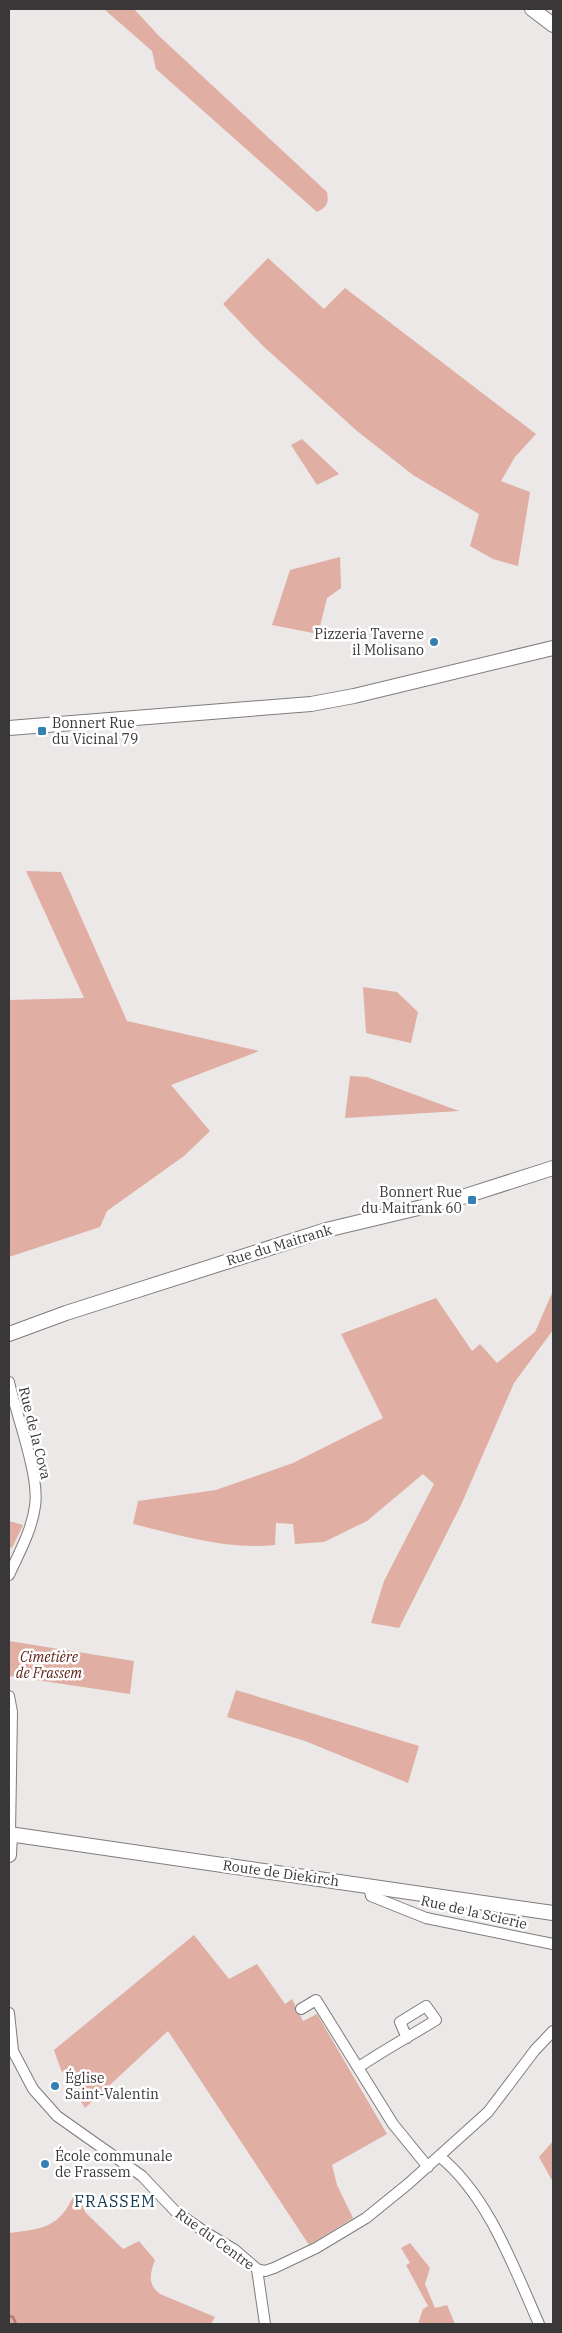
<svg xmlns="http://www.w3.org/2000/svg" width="562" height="2333" font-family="'IBM Plex Serif',serif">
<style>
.green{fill:#e0aea3}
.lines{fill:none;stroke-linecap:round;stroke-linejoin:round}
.stream{stroke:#af7d73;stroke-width:2.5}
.street-casing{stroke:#7f7c7b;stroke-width:12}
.secondary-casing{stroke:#7f7c7b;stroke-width:16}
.street{stroke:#fff;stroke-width:10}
.secondary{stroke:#fff;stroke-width:14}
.poi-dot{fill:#3580b3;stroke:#fff;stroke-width:2}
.labels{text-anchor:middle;stroke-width:5;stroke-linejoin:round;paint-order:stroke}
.poi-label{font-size:14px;fill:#393737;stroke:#fff;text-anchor:start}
.street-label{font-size:14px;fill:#393737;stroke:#fff}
.park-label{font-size:14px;font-style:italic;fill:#602116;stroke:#fff}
.quarter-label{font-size:16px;letter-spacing:1px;fill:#133750;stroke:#fff}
</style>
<rect width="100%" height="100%" fill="#ebe8e7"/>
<path class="green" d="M104 9H134L159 36 327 192C329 203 327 207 317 212L156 69 152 51Z
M268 258 324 309 345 288 536 434 515 457 501 481 530 492 518 566 493 559 470 546 479 514 413 475 357 431 262 345 223 304Z
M302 439 339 474 317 485 291 445Z
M340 557 341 588 327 598 318 634 272 625 290 570Z
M26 871 61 872 127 1021 259 1051 171 1085 210 1131 184 1156 107 1211 100 1227 9 1257V1000L84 998Z
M363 987 397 992 418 1012 411 1043 366 1033Z
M350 1076 367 1077 459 1111 345 1118Z
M553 1291V1330L514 1383 461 1505 399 1628 371 1623 384 1581 434 1484 423 1474 367 1521 324 1542 295 1544 293 1524 276 1523 275 1545C226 1550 180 1535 133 1524L138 1501 216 1490 293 1463 383 1418 341 1334 436 1298 472 1351 480 1344 497 1363 535 1332Z
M9 1521 23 1525 12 1548 9 1547Z
M9 1641 134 1661 130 1694 9 1676Z
M236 1690 419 1746 408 1783 305 1741 227 1717Z
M194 1935 229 1979 257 1964 285 2004 292 1999 303 2021 317 2014 387 2134 332 2165 337 2185 353 2218 309 2245 168 2031 85 2108 61 2070 54 2050Z
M553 2141V2182L539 2157Z
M74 2195 82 2201 85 2212 123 2249 139 2241 155 2260C150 2274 147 2284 160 2294L215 2317 211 2324H9V2233C42 2229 59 2228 74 2195Z
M410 2243 430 2268 425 2284 435 2308 447 2305 455 2324H418L423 2309 428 2306 406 2265 410 2263 401 2248Z"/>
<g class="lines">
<path class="stream" d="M9 2316 13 2317 16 2324"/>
<g class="street-casing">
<path id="street" d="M9 1382C16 1414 40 1476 35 1506 32 1530 19 1553 9 1575
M9 1696 12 1712 10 1834
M369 1886 371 1896 426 1918 553 1944
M301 2009 316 2000 393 2124 428 2167
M9 2013 13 2051 33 2089 57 2116 142 2176 175 2211 205 2232 235 2250 257 2269 265 2324
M359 2067C384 2050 410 2036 436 2020L426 2006 400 2022 407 2038
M439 2156C488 2195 514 2268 539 2324
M257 2269 265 2271 274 2268 316 2248 366 2218 408 2184 488 2112 535 2050 553 2031"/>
</g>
<g class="secondary-casing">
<path id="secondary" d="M532 9 553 25
M9 728 311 704 354 696 553 648
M9 1334 66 1313 326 1230 456 1199 553 1168
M9 1834 553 1913
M9 1855 10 1834"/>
</g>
<use href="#street" class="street"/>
<use href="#secondary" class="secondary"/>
</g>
<g class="poi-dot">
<circle cx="434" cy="642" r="5"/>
<rect x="37" y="726" width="10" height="10" rx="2.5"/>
<rect x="467" y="1195" width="10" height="10" rx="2.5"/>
<circle cx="55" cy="2086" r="5"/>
<circle cx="45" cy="2164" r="5"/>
</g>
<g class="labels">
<g class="poi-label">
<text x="424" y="639" text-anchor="end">Pizzeria Taverne<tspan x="424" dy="16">il Molisano</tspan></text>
<text x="52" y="728">Bonnert Rue<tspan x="52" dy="16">du Vicinal 79</tspan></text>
<text x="462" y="1197" text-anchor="end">Bonnert Rue<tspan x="462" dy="16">du Maitrank 60</tspan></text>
<text x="65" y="2083">Église<tspan x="65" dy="16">Saint-Valentin</tspan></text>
<text x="55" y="2161">École communale<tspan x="55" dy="16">de Frassem</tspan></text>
</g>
<g class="street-label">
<text transform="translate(279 1245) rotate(-17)" y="5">Rue du Maitrank</text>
<text transform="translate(35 1433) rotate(76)" y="5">Rue de la Cova</text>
<text transform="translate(281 1873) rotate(8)" y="5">Route de Diekirch</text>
<text transform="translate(474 1912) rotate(13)" y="5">Rue de la Scierie</text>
<text transform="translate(215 2239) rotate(36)" y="5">Rue du Centre</text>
</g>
<g class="park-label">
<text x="49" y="1662">Cimetière<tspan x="49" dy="16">de Frassem</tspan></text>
</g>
<g class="quarter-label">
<text x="115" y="2207">FRASSEM</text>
</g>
</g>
<rect width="562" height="2333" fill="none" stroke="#393737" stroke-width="20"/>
</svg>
